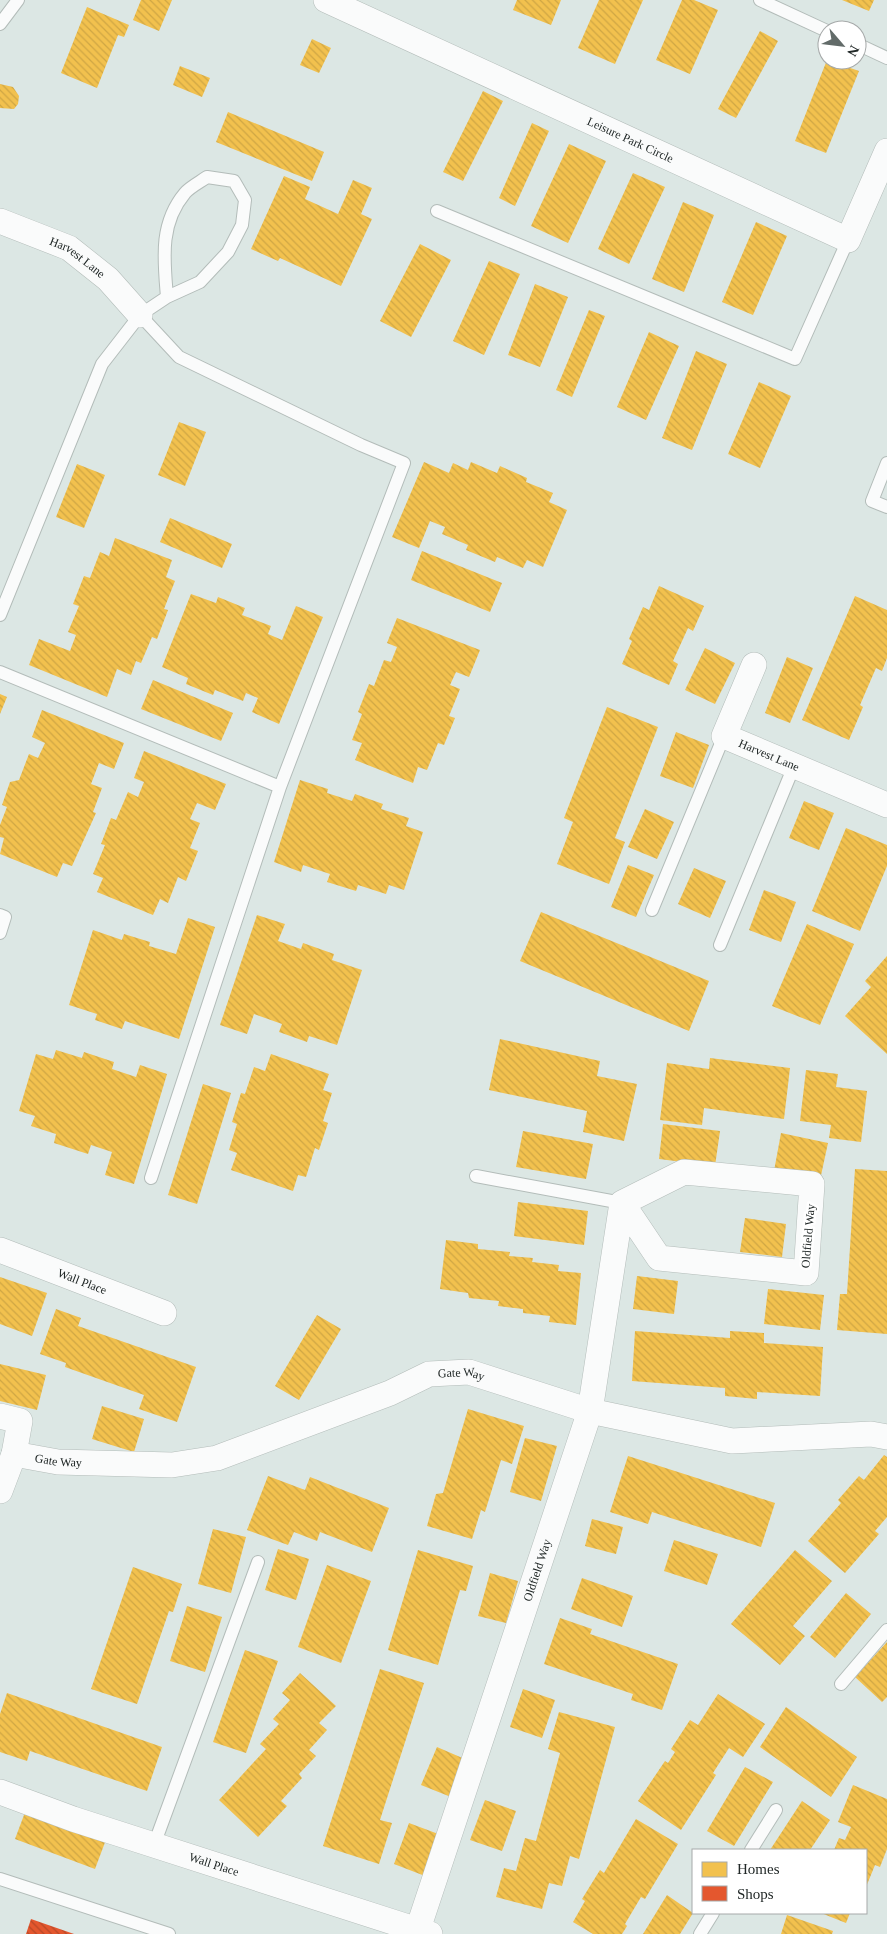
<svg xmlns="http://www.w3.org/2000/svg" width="887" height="1934" font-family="Georgia,serif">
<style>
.homes{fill:url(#homes-back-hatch)}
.shops{fill:url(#shops-back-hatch)}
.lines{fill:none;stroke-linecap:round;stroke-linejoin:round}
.service-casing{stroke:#b3bcb9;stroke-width:14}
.minor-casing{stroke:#b3bcb9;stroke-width:26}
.service{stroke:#fafbfb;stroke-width:12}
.minor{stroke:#fafbfb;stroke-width:25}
.labels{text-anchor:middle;stroke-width:5;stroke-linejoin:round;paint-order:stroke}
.street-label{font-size:12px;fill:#212827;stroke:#fff}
</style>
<defs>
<pattern id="homes-back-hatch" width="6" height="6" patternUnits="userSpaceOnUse" patternTransform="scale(1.25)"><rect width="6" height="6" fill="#f2c14e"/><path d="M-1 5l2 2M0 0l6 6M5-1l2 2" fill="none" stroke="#cfa644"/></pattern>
<pattern id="shops-back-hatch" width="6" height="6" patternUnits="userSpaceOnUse" patternTransform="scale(1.25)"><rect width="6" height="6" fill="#e4572e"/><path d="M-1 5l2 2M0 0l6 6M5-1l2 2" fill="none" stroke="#b84827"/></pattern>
</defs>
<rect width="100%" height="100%" fill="#dce7e4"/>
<path class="homes" d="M141 0H172L159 31 133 20Z
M517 0H561L551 25 513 10Z
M599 0H643L615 64 578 48Z
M682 0H694L718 10 690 74 656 60Z
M842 0H874L869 11Z
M87 7 129 25 124 37 118 35 97 88 61 73Z
M760 31 778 41 736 118 718 109Z
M312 39 331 48 319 73 300 65Z
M827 60 859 71 826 153 795 141Z
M180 66 210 78 202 97 173 85Z
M0 84 13 87 19 96 18 104 14 109 0 108Z
M483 91 503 101 463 181 443 172Z
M228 112 324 152 312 181 216 142Z
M532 123 549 131 515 206 499 198Z
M569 144 606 161 568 243 531 226Z
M633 173 665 187 629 264 598 249Z
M284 176 310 187 305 199 338 214 353 180 372 188 361 214 372 219 341 286 280 258 278 261 251 249Z
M683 202 714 215 684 292 652 279Z
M756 222 787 236 753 315 722 302Z
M420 244 451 260 411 337 380 321Z
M489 261 520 274 484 355 453 341Z
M535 284 568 297 540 367 508 355Z
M589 310 605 316 572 397 556 390Z
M649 332 679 346 646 420 617 407Z
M696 351 727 364 692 450 662 438Z
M759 382 791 396 760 468 728 454Z
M179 422 206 432 185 486 158 475Z
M424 462 449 473 453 463 468 470 471 462 497 473 500 466 527 478 526 482 553 493 549 502 567 510 543 567 527 560 523 568 497 557 495 562 466 550 468 545 442 534 445 527 430 521 419 548 392 537Z
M77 464 105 475 84 528 56 517Z
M170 518 232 544 222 568 160 542Z
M115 538 172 560 166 577 175 581 164 609 168 610 157 639 152 637 141 663 136 661 131 675 117 669 107 697 29 665 39 639 70 651 76 635 68 632 79 606 73 604 84 576 90 578 100 552 109 556Z
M422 551 502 583 490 612 411 580Z
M659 586 704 606 693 631 688 628 673 661 678 664 669 685 622 664 632 641 629 639 643 607 649 610Z
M191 594 216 603 218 597 245 608 242 615 271 626 268 634 282 640 296 606 323 617 279 724 252 712 258 698 246 693 243 701 215 690 213 695 186 684 188 678 162 667Z
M855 596 887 610V658L882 671 876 668 860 705 863 707 849 740 802 720Z
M397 618 480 650 469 677 456 672 450 685 460 689 449 716 455 718 444 745 438 743 427 770 418 767 413 783 355 760 362 743 352 740 362 714 358 712 369 684 374 686 384 660 391 662 397 647 387 643Z
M705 648 735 663 715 704 685 690Z
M787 657 813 668 790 723 765 713Z
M153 680 233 713 221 741 141 709Z
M0 694 7 697 0 714Z
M607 707 658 727 615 838 625 842 609 884 557 864 573 822 564 818Z
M42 710 124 743 114 769 99 763 91 784 102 788 93 812 96 813 72 866 63 863 57 877 0 854 4 838 0 837V825L7 807 2 805 10 782 19 780 29 754 38 758 45 743 32 737Z
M676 732 709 745 693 788 660 776Z
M144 751 226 784 215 810 197 803 190 819 200 823 190 848 198 851 186 881 178 877 168 903 160 899 153 915 97 892 103 878 93 874 105 845 101 844 111 818 116 820 128 792 138 797 144 782 134 778Z
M300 780 328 789 327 793 352 801 355 794 383 804 381 809 409 818 406 826 423 832 404 890 389 885 386 894 358 885 356 891 327 882 330 874 303 865 301 872 274 862Z
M804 801 834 813 819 850 789 838Z
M645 809 674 822 657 859 628 847Z
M846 828 887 845V866L860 931 812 911Z
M628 865 654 875 636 917 611 907Z
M694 868 726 881 710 918 678 904Z
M764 890 796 902 781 942 749 930Z
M541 912 709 981 689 1031 520 961Z
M257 915 285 924 278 941 301 949 303 943 334 954 332 960 362 970 337 1045 309 1036 307 1042 279 1032 282 1024 254 1014 247 1034 220 1025Z
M188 918 215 927 179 1039 125 1021 122 1029 95 1020 97 1014 69 1005 93 930 122 940 124 934 150 942 149 946 176 954Z
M807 924 854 944 820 1025 772 1006Z
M887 956V1054L845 1016 871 987 865 981Z
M500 1039 600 1061 597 1076 637 1084 624 1141 583 1132 587 1111 489 1090Z
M56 1050 82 1058 84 1052 114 1062 112 1069 136 1077 140 1065 167 1074 134 1184 105 1175 112 1152 91 1145 88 1154 54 1143 56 1134 31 1126 35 1116 19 1111 36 1054 53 1059Z
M271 1054 329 1074 323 1090 332 1093 323 1121 328 1123 319 1150 315 1148 306 1177 298 1175 293 1191 231 1170 237 1153 229 1150 237 1124 232 1122 241 1093 245 1094 254 1067 265 1071Z
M710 1058 790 1068 784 1119 704 1108 702 1125 660 1120 667 1063 709 1069Z
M806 1070 838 1074 836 1087 867 1091 861 1142 829 1138 831 1125 800 1121Z
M203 1084 231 1093 197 1204 168 1195Z
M663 1124 720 1131 715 1166 659 1159Z
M523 1131 593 1144 586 1179 516 1167Z
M781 1133 828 1143 820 1180 774 1171Z
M855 1169 887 1171V1334L837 1330 840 1294H847Z
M518 1202 588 1211 584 1245 514 1236Z
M745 1218 786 1224 782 1257 740 1252Z
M446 1240 478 1244V1249L510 1252 509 1256 533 1258 532 1262 559 1265 558 1271 581 1273 576 1325 549 1322 550 1316 523 1313V1309L498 1306 499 1301 469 1298 468 1293 440 1289Z
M637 1276 678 1281 674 1314 633 1309Z
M0 1277 47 1293 32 1336 0 1324Z
M768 1289 824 1295 820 1330 764 1324Z
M56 1309 81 1318 78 1326 196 1367 177 1422 139 1409 144 1395 65 1367 66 1363 40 1354Z
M317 1315 341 1329 299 1400 275 1386Z
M635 1331 730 1338V1331L764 1333V1343L823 1347 820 1396 757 1392V1399L725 1396V1388L632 1381Z
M0 1364 46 1375 37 1410 0 1401Z
M102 1406 144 1419 134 1452 92 1439Z
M468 1409 524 1426 512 1464 501 1460 485 1512 481 1510 472 1539 427 1526 436 1494 443 1493Z
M525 1438 557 1446 541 1501 510 1492Z
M884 1455 887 1457V1517L875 1531 879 1534 845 1573 808 1541 841 1503 838 1500 859 1476 864 1480Z
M628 1456 775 1503 761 1547 652 1512 648 1524 610 1512Z
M268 1476 305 1490 310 1477 389 1508 372 1552 320 1532 317 1541 294 1532 288 1545 247 1530Z
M592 1519 623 1527 616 1554 585 1546Z
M213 1529 246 1537 231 1593 198 1584Z
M674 1540 718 1554 707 1585 664 1571Z
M278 1549 309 1559 296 1600 265 1590Z
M418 1550 473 1566 466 1591 460 1590 438 1665 388 1650Z
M795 1550 832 1581 793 1626 805 1636 780 1665 731 1624Z
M327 1565 371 1581 341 1663 298 1647Z
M133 1567 182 1584 173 1612 169 1611 137 1704 91 1689Z
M490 1573 518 1581 506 1623 478 1616Z
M582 1578 633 1596 622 1627 571 1609Z
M846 1593 871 1614 835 1658 810 1637Z
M187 1606 222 1617 205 1672 170 1661Z
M560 1618 592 1629 590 1634 678 1664 662 1710 631 1700 633 1694 544 1664Z
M887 1642V1697L882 1702 855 1677Z
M245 1650 278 1661 246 1753 213 1742Z
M380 1669 424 1683 380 1820 392 1823 379 1864 323 1846Z
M300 1673 336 1706 319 1723 327 1730 309 1750 316 1756 299 1774 302 1778 281 1801 287 1806 258 1837 219 1800 266 1749 260 1744 279 1724 273 1719 290 1700 282 1693Z
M523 1689 555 1700 542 1738 510 1727Z
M7 1693 162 1747 147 1791 30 1751 27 1761 0 1752V1714Z
M718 1694 765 1724 743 1757 729 1748 713 1773 716 1775 681 1830 638 1801 665 1761 668 1763 675 1752 671 1749 690 1720 698 1725Z
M786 1707 857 1757 831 1797 760 1747Z
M559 1712 615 1727 579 1859 570 1856 562 1886 549 1883 542 1909 496 1897 504 1868 516 1871 525 1838 536 1841 560 1753 548 1749Z
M437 1747 467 1760 451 1797 421 1785Z
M745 1767 773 1782 734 1846 707 1831Z
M853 1785 887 1799V1849L880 1867 875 1865 866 1887V1850H834L839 1838 845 1840 851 1827 838 1822Z
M485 1800 516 1811 502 1851 470 1840Z
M802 1801 830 1820 810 1850H770Z
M27 1807 107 1837 95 1869 15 1839Z
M636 1819 678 1844 645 1899 641 1897 625 1924 627 1926 622 1934H593L573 1922 585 1901 582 1899 600 1870 604 1873Z
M409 1823 441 1835 425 1876 394 1864Z
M667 1895 693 1913 680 1934H643Z
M821 1913H850L846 1923Z
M787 1915 833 1931 832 1934H781Z"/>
<path class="shops" d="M31 1919 74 1934H26Z"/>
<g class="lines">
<g class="service-casing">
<path id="service" d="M760 0 827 31
M0 24 18 0
M857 44 887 58
M437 211 795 359 848 240
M140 315 167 297 200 282 228 252 242 225 245 200 234 181 207 177C200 182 190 187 185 193 159 224 164 260 167 297
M887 463 872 501 887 507
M0 615 102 364 140 315 179 357 361 445 404 463 280 787 0 672
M652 910 724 736
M0 915 5 917 0 933
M720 945 794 766
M476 1176 622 1203
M151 1178 280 787
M841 1684 887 1630
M154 1845 258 1562
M751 1850 776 1810
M0 1879 169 1934
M700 1934 713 1913"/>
</g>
<g class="minor-casing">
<g id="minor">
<path id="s1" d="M326 0 848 240 887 151"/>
<path id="s2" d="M0 221 69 248 108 279 140 315"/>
<path id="s3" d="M754 665 724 736 887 805"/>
<path id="s4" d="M0 1250 164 1313"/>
<path d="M0 1416 20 1421 14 1454 0 1491"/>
<path id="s5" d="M14 1454 58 1462 172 1465 217 1458 390 1393 429 1374 469 1372 590 1411 732 1441 871 1434 887 1437"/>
<path id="s6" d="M0 1792 73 1819 430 1934"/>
<path id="s7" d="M418 1929 590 1411 622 1203 684 1172 812 1184 806 1273 659 1258 622 1203"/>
</g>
</g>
<use href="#service" class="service"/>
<use href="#minor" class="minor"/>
</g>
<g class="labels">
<g class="street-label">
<text dy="4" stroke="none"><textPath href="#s1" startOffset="335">Leisure Park Circle</textPath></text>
<text dy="4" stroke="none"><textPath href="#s2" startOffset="86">Harvest Lane</textPath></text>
<text dy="4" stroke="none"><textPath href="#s3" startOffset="126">Harvest Lane</textPath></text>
<text transform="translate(808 1236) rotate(-85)" y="4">Oldfield Way</text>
<text dy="4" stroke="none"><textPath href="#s4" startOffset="88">Wall Place</textPath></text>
<text dy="4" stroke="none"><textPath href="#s5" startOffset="465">Gate Way</textPath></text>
<text dy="4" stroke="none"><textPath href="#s5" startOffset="45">Gate Way</textPath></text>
<text dy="4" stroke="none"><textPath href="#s7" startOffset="378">Oldfield Way</textPath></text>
<text dy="4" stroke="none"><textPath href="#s6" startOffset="226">Wall Place</textPath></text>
</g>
</g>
<rect x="692" y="1849" width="175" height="65" fill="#ffffff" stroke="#a6a9a9"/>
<rect x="702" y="1862" width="25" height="15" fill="#f2c14e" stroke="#a6a9a9"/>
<text x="737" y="1874" font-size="15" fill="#212827">Homes</text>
<rect x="702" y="1886" width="25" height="15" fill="#e4572e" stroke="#a6a9a9"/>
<text x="737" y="1899" font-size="15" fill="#212827">Shops</text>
<g transform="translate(842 45) rotate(118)"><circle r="24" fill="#ffffff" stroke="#a6a9a9"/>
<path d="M0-4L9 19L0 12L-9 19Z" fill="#626b69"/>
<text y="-8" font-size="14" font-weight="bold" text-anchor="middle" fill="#212827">N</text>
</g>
</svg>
